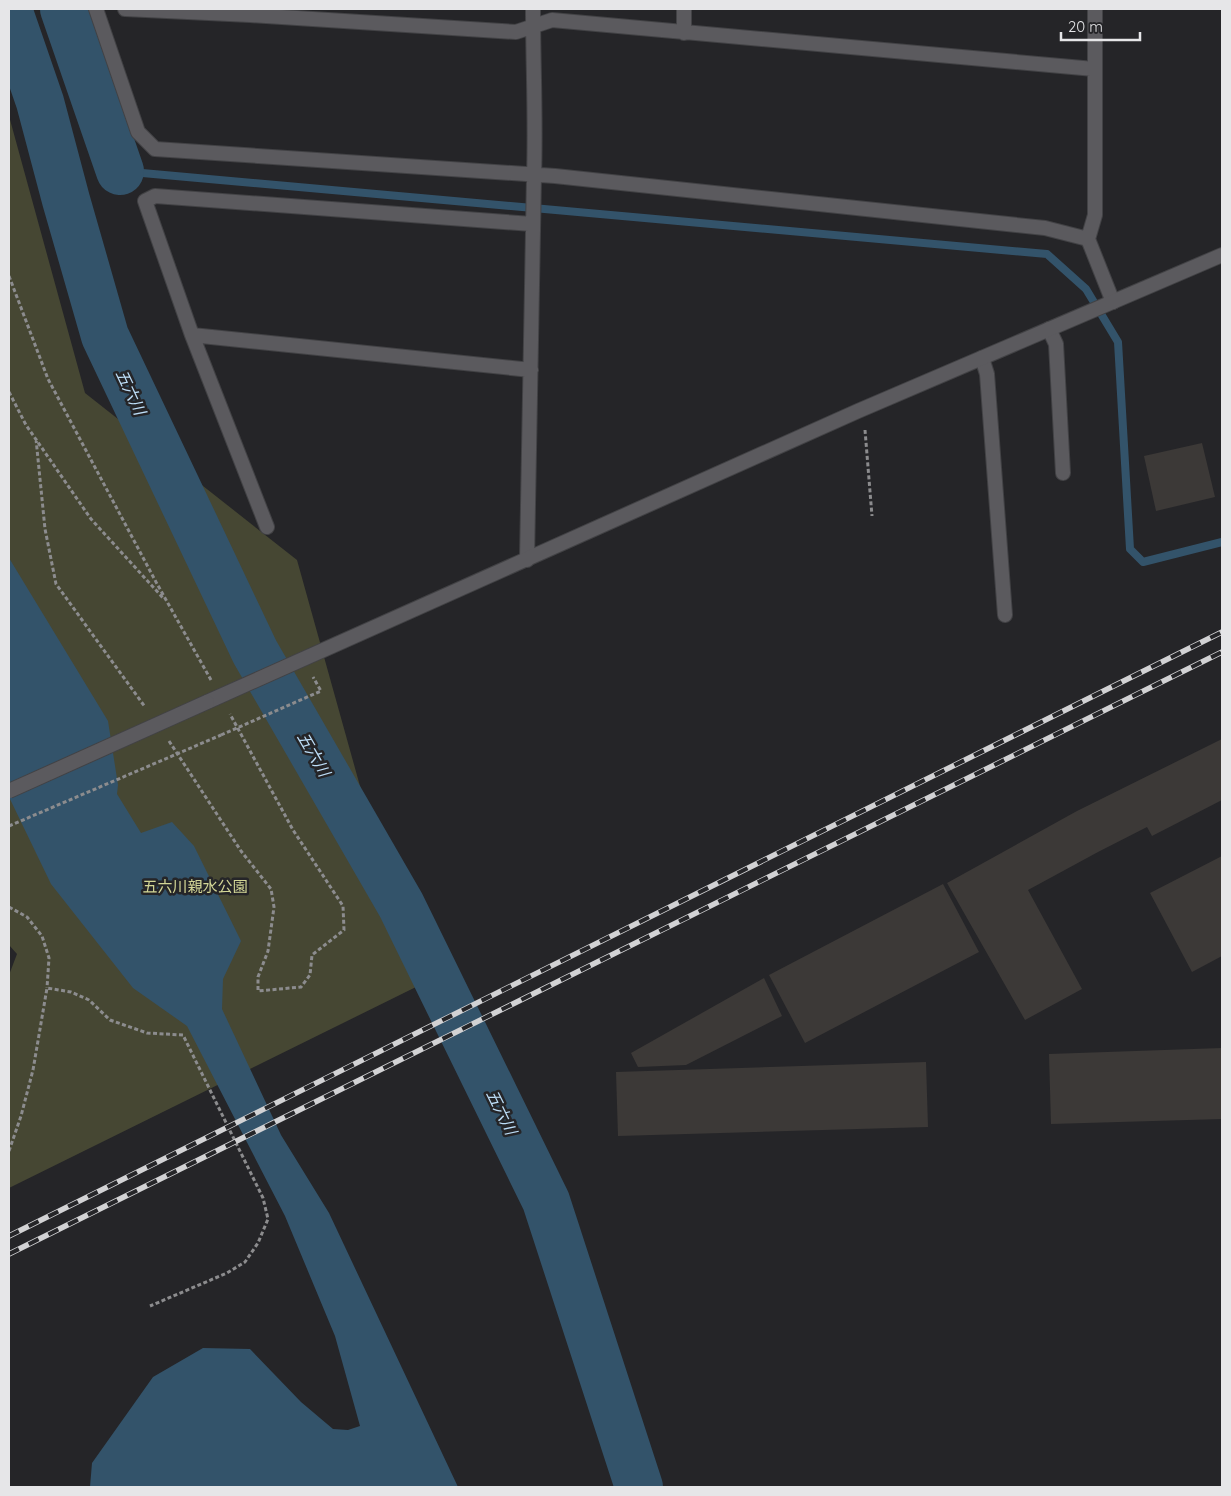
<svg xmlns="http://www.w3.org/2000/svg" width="1231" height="1496" font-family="Quicksand,'Noto Sans JP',sans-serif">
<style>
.park{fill:#464733}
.water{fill:#33536a}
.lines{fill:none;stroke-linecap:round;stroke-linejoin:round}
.stream{stroke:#33536a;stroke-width:8}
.river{stroke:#33536a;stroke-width:48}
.building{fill:#3c3937}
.minor-casing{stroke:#424245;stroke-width:16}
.tertiary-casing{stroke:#424245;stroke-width:16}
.path{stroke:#8c8c8e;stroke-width:3;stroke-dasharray:4 2.5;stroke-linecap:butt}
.minor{stroke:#5b5a5e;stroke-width:14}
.tertiary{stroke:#5b5a5e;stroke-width:14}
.rail-casing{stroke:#d2d2d4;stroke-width:5.5}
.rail{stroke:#252528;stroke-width:4;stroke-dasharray:11;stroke-linecap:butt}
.tertiary-bridge-casing{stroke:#424245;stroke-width:16;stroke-linecap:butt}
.path-bridge{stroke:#8c8c8e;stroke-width:3;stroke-dasharray:4 2.5;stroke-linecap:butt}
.tertiary-bridge{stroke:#5b5a5e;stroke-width:14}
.labels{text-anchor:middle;stroke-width:5;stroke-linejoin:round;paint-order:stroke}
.park-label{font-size:15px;fill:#d3d696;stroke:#252528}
.water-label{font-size:16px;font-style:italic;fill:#bddef8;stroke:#252528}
</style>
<rect width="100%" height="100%" fill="#252528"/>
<path class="park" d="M9 116 85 393 297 560 416 987 9 1188V975L17 954 9 945Z"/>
<path class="water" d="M9 558 108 721 118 785 117 794 141 833 172 822 194 846 241 941 223 979 222 1009 281 1135 329 1213 458 1487H90L92 1463 153 1377 203 1348 250 1349 301 1402 333 1429 348 1430 360 1426 335 1336 285 1216 187 1026 133 988 51 884 9 797Z"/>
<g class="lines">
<path class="stream" d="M120 171 1047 254 1086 289 1118 342 1130 549 1143 562 1222 542"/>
<path class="river" d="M64 9 120 171
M9 12 40 102 66 200 105 336 255 652 401 905 546 1201 639 1487"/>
</g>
<path class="building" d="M1202 443 1215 497 1156 511 1144 456Z
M1222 739V800L1152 836 1147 827 1098 852 1028 890 1082 989 1025 1020 947 883 1077 811Z
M1222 856V956L1192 972 1150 893Z
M943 884 979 952 805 1043 769 975Z
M764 978 782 1016 686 1065 638 1067 631 1053Z
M1222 1048V1119L1051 1124 1049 1054Z
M926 1062 928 1127 618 1136 616 1072Z"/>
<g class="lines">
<g class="minor-casing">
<path id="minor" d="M96 9 138 132 155 149 555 176 1045 228 1088 239
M125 9 250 15 516 32 552 20 1094 69
M1095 9V215L1088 239 1113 302
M684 33V9
M1049 329 1056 344 1063 473
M192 335 267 527
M982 358 987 374 1005 615
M531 370 192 335 145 201 155 196 532 224
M527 560C530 432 531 304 534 176 536 120 533 64 533 9"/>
</g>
<g class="tertiary-casing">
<path id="tertiary" d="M207 702 858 411 1222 255"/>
</g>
<path class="path" d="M9 276 48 379 156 582 211 680
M9 392 26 425 91 519 164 599
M865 430 872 516
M36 439 45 529 56 584 145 707
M221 735 321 691 313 677
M169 741 241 851 271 889 274 907 268 951 258 977V991L301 987 310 975 312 955 344 930 343 906 293 830 230 714
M9 907 27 917 42 936 49 958 47 988
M9 1151 21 1116 33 1070 47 988 71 992 89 1000 110 1020 147 1033 183 1035 263 1198 268 1219 258 1243 245 1262 227 1273 150 1306"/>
<use href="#minor" class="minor"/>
<use href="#tertiary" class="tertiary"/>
<g class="rail-casing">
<path id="rail" d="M9 1236 1222 632
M9 1254 1222 652"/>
</g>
<use href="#rail" class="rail"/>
<g class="tertiary-bridge-casing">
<path id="tertiary-bridge" d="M9 791 207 702"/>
</g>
<path class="path-bridge" d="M9 826 221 735"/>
<use href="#tertiary-bridge" class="tertiary-bridge"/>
</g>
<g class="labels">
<g class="park-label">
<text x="195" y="892">五六川親水公園</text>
</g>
<g class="water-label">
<text transform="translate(131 392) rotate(65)" y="6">五六川</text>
<text transform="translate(314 754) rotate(60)" y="6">五六川</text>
<text transform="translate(502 1112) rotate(64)" y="6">五六川</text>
</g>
</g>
<rect width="1231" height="1496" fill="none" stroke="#e6e6e8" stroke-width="20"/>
<path d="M1061 32v8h79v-8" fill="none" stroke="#e6e6e8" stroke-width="2.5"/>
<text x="1068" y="32" font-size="15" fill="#e6e6e8" stroke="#252528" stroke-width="4" paint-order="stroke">20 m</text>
</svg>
